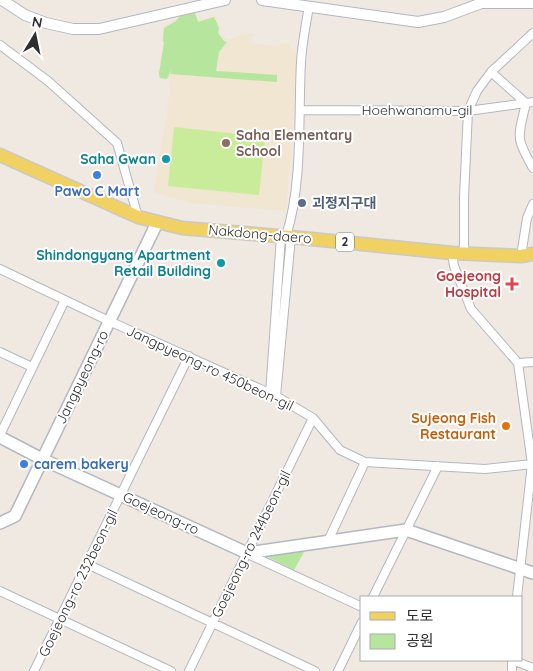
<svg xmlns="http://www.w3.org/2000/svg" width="533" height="671" font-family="Quicksand,'Noto Sans KR',sans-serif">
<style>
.education{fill:#f0e6d1}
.green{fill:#b6e59e}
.pitch{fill:#c9ec9a}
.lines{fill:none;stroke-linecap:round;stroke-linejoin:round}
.minor-casing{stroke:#b4b7c1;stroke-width:10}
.tertiary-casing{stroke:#b4b7c1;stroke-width:12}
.secondary-casing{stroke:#b4b7c1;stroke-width:14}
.primary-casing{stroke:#c9c9c9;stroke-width:15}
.minor{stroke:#fff;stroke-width:8}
.tertiary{stroke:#fff;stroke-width:10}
.secondary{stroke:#fff;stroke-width:11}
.primary{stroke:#f2d163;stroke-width:12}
.education-dot{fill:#8d6e63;stroke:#fff;stroke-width:2}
.culture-dot{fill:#0f9aa8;stroke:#fff;stroke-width:2}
.shop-dot{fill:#3f7fe0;stroke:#fff;stroke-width:2}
.service-dot{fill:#5c6f8a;stroke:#fff;stroke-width:2}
.health-dot{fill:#e0444e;stroke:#fff;stroke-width:2}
.food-dot{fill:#e8710a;stroke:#fff;stroke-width:2}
.labels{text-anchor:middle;stroke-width:4;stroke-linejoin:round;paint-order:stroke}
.shield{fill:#fff;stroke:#6d6d6d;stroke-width:1}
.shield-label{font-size:12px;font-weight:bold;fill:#2e2e2e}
.street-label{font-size:14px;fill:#2e2e2e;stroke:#fff}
.education-label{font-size:14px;font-weight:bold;fill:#785e54;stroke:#fff;text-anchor:start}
.culture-label{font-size:14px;font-weight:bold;fill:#0d838f;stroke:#fff;text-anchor:end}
.shop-label{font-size:14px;font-weight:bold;fill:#366cbe;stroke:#fff}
.service-label{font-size:14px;font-weight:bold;fill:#4e5e75;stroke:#fff;text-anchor:start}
.health-label{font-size:14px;font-weight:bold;fill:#be3a42;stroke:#fff;text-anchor:end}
.food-label{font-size:14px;font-weight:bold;fill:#c56008;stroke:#fff;text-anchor:end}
</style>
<rect width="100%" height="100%" fill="#efe9e1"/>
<path class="education" d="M196 12 198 20 216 16 220 28 219 32 220 35 229 40 243 34 254 33 250 43 277 46 283 43H289L290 48 296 53 297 69 286 211 191 203 154 192 170 93 169 80 160 79 158 74 163 42 161 41 163 26 176 20 180 15Z"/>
<path class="green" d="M195 13 198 22 214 17 219 28 218 33 224 41 227 42 219 52 216 71 277 75V82L170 74 172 67 167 79 160 78 159 74 164 43 163 40 164 28 176 21 180 16Z
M309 543 294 570 254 550Z"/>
<path class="pitch" d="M174 127 265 137 259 195 168 186Z"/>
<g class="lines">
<g class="minor-casing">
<path id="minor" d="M479 4H533
M0 45 48 81 117 143 138 217
M491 72 526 103C518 137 515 137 533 168
M300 110 468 111 533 102
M286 236C303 184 298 117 301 62 302 44 306 24 309 6
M452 253 454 266 471 309 518 363 532 464 517 597
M464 254V197L468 111 477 91 491 72 533 33
M521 256 527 218 533 204
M0 269 109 321 276 396 313 418 340 450 365 462 485 469 533 464
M0 352 32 367
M518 363 533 362
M270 394 281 236
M276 396 291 237
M0 435 65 300
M328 541 365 462
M248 554 362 607
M87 564 315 671
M0 591 171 671
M373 597 438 466
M512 660 533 668
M512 660V671
M34 671 189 356
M189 671 313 418
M338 671 362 622"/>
</g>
<g class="tertiary-casing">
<path id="tertiary" d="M2 0 25 15 46 23 73 29H99L225 0
M262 0 418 22 444 17 479 4 483 0"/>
</g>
<g class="secondary-casing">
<path id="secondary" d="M0 437 42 459 247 553 406 530 533 573
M0 523 15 516 157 223"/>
</g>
<g class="primary-casing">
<path id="primary" d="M0 155 138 217 182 228 291 237 452 253 521 256 533 254"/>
</g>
<use href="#minor" class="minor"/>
<use href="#tertiary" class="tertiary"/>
<use href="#secondary" class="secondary"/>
<use href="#primary" class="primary"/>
</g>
<circle class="education-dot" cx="226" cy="143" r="5"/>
<g class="culture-dot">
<circle cx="166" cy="159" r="5"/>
<circle cx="221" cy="263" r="5"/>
</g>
<g class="shop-dot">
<circle cx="97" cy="175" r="5"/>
<circle cx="24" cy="464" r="5"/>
</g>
<circle class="service-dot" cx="302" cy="203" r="5"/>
<path class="health-dot" d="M509.5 276.5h5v5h5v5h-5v5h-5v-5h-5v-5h5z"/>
<circle class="food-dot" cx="506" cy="426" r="5"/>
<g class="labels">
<rect class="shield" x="336" y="232.5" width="18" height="19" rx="4"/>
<g class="shield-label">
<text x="345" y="246">2</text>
</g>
<g class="street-label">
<text x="417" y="115">Hoehwanamu-gil</text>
<text transform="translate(260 234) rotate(5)" y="5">Nakdong-daero</text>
<text transform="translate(210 368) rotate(25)" y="5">Jangpyeong-ro 450beon-gil</text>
<text transform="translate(82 377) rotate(-64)" y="5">Jangpyeong-ro</text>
<text transform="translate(161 513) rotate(25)" y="5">Goejeong-ro</text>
<text transform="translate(251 544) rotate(-64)" y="5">Goejeong-ro 244beon-gil</text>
<text transform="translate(78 583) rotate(-64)" y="5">Goejeong-ro 232beon-gil</text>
</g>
<g class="education-label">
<text x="236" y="140">Saha Elementary<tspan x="236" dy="16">School</tspan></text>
</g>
<g class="culture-label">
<text x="156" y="164">Saha Gwan</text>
<text x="211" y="260">Shindongyang Apartment<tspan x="211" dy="16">Retail Building</tspan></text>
</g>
<g class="shop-label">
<text x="97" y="196">Pawo C Mart</text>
<text x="34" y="469" text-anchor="start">carem bakery</text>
</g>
<g class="service-label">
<text x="312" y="208">괴정지구대</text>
</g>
<g class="health-label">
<text x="501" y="281">Goejeong<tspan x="501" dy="16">Hospital</tspan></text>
</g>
<g class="food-label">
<text x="496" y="423">Sujeong Fish<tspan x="496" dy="16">Restaurant</tspan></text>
</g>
</g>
<rect x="360" y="596" width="162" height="65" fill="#ffffff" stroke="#ababab"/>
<rect x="370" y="612" width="25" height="8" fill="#f2d163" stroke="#ababab"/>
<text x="406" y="621" font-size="15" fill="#2e2e2e">도로</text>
<rect x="370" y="634" width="25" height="15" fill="#b6e59e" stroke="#ababab"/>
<text x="406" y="646" font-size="15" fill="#2e2e2e">공원</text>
<g transform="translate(35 35) rotate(10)" stroke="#ffffff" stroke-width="4" paint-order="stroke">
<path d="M0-4L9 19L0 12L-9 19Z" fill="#2e2e2e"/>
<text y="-8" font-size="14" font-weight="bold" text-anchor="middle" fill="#2e2e2e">N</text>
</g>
</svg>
